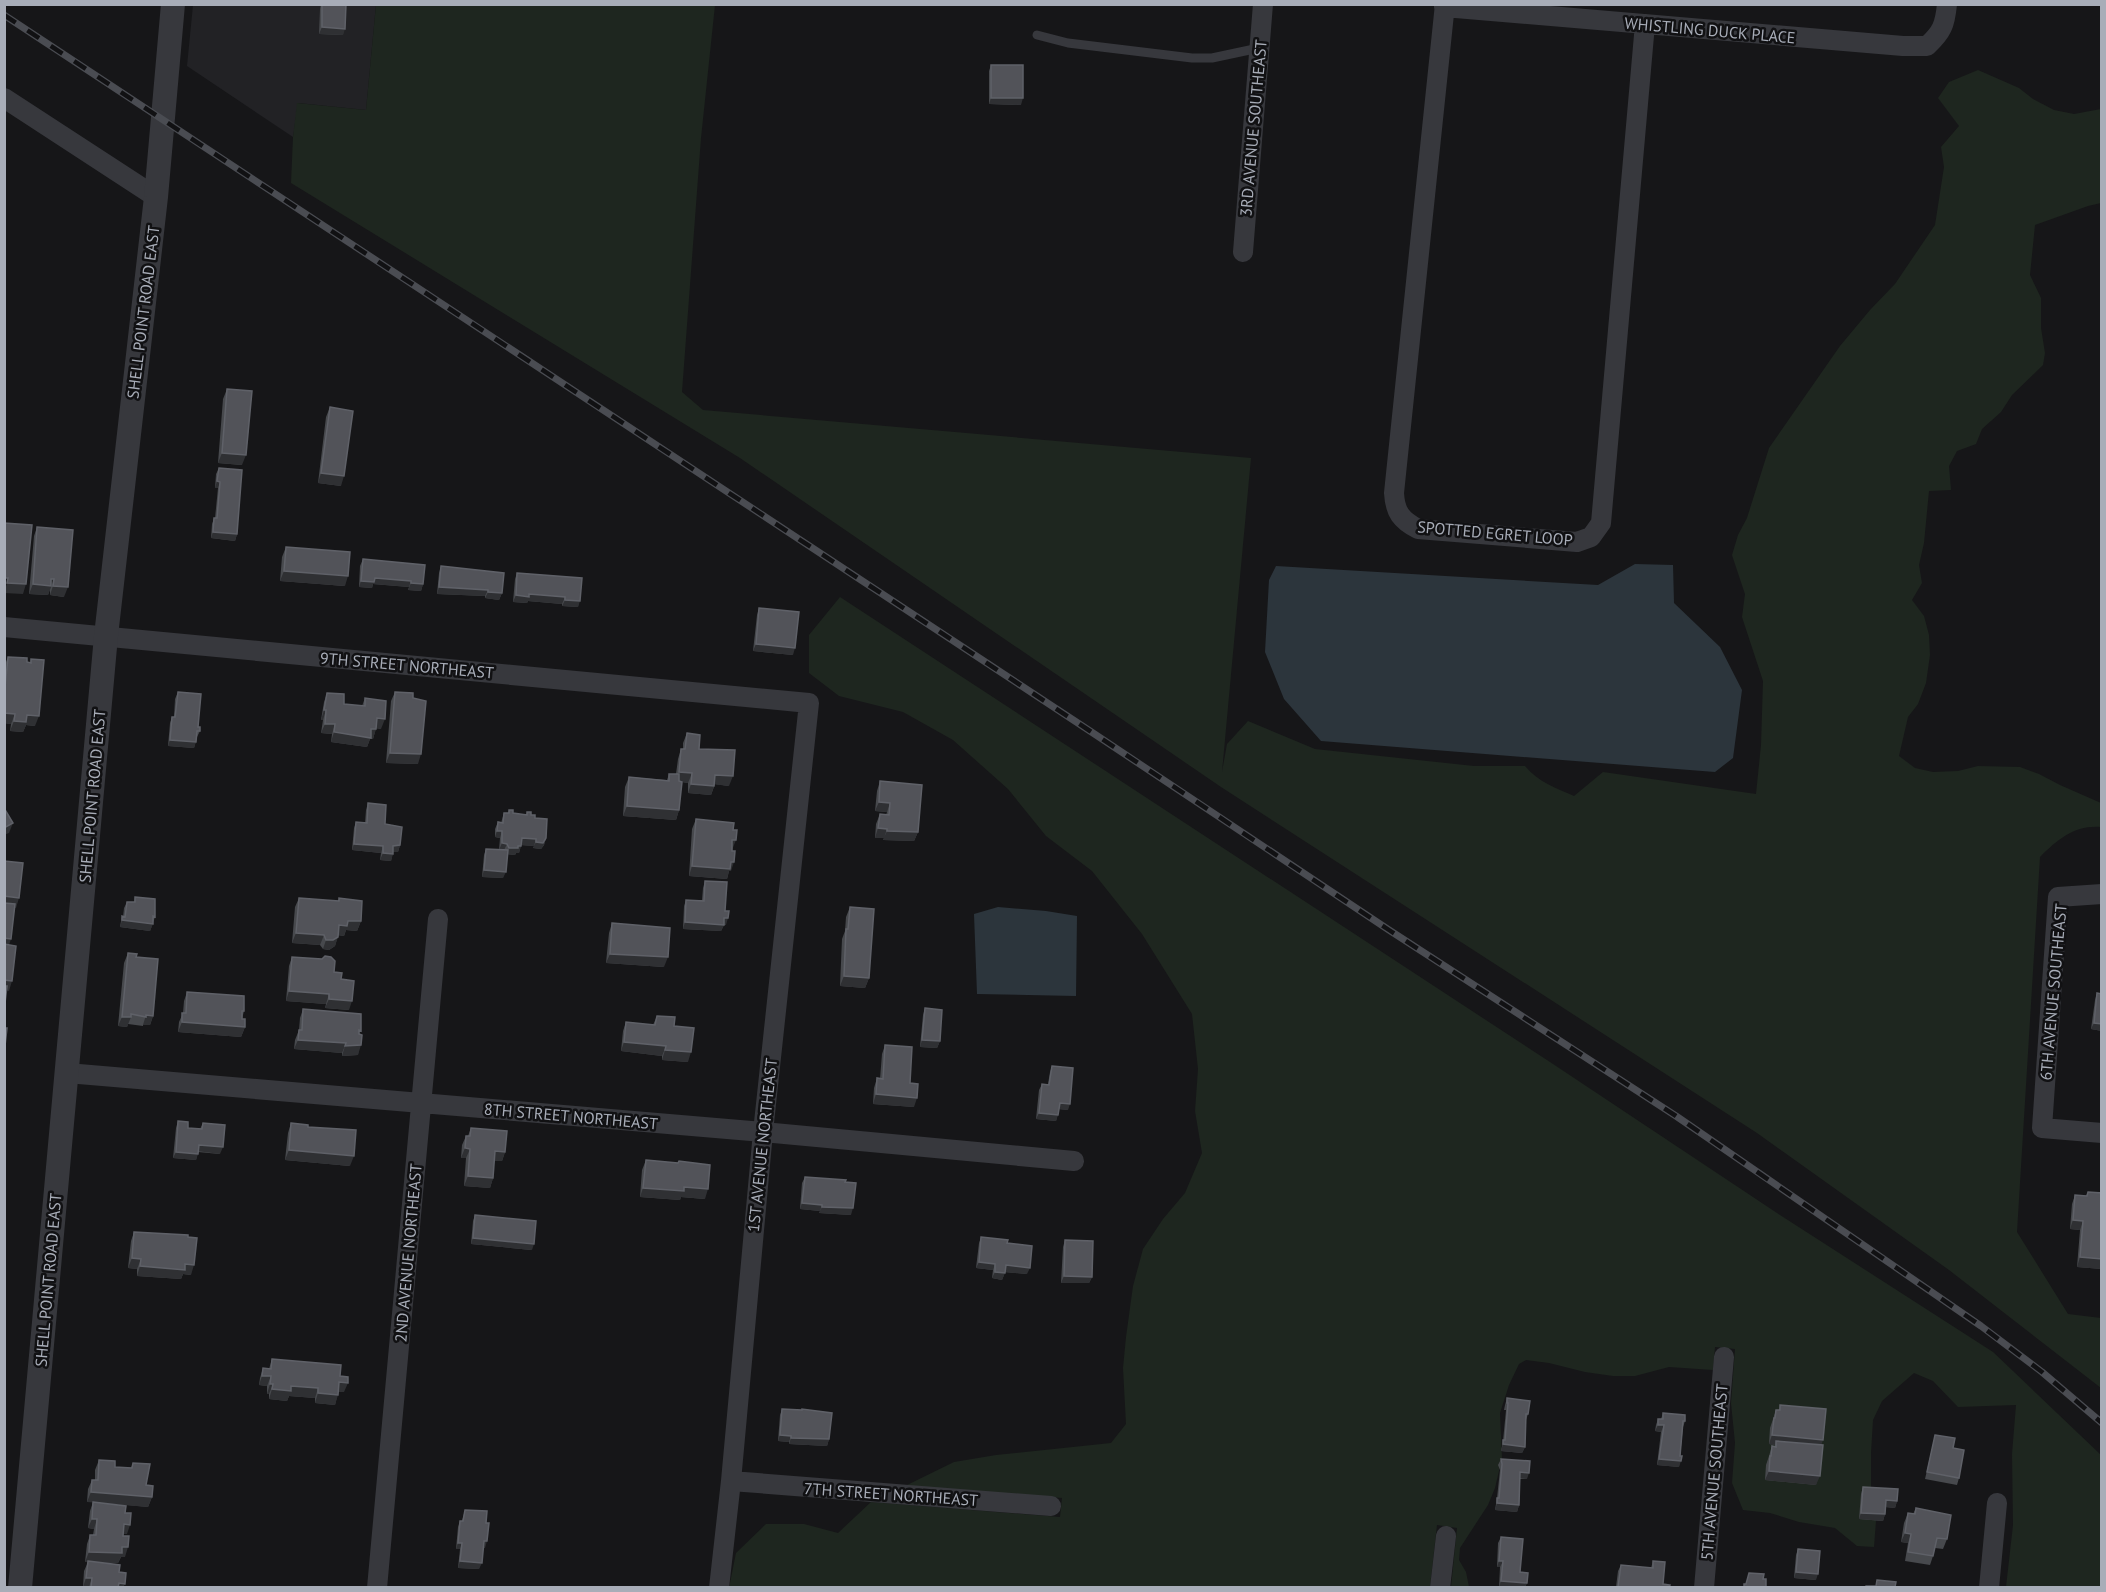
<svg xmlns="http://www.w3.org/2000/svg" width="2106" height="1592" font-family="'PT Sans',sans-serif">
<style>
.built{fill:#222225}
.green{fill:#1e261f}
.water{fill:#2c353c}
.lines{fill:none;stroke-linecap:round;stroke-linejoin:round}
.service{stroke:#37383d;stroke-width:9}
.minor{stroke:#37383d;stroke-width:20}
.tertiary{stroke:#37383d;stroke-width:24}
.rail-casing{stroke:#4a4c52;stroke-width:7}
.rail{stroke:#111113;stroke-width:4.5;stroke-dasharray:14;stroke-linecap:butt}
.wall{fill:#47494d}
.shaded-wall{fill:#2f3033}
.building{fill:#525359;stroke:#5f6168;stroke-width:1.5}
.labels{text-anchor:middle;stroke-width:5;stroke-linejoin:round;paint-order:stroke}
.street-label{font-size:16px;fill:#a8adb8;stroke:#111113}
</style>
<rect width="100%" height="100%" fill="#161618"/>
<path class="built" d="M193 5H376L366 110 298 103 293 137 187 66Z"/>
<path class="green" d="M376 5H715L701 138 682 392 703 410 1251 458 1222 772 1227 744 1248 721 1315 749 1474 766H1525C1538 782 1556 788 1574 796L1603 772 1756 794 1761 745 1763 681 1742 617 1745 594 1732 555 1738 535 1747 518 1769 448 1840 346 1870 310 1895 284 1935 225 1944 167 1941 147 1959 126 1938 98 1949 82 1978 70 2019 88 2033 99 2054 110 2074 114 2101 109V203L2088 206 2035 225 2030 275 2041 298V328L2045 353 2043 365 2012 395 2001 412 1982 429 1976 444 1957 451 1949 466 1951 490 1929 491 1924 543 1919 565 1922 583 1912 600 1924 616 1929 635 1930 655 1926 683 1918 704 1908 717 1899 756 1915 768 1933 772 1958 771 1978 766 2020 767 2039 774 2060 785 2101 803V827C2075 825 2058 839 2040 857L2017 1232 2068 1314 2101 1318V1388L1949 1270 1757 1133 1221 787 740 458 291 183 293 137 297 103 366 110Z
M840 597 1550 1062 1780 1215 1993 1352 2101 1455V1587H2006L2013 1525 2012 1454 2016 1405 1958 1407 1933 1381 1914 1373 1882 1401 1873 1420 1871 1453V1493L1876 1521 1874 1547 1857 1546 1835 1528 1799 1522 1770 1513 1743 1510 1732 1483 1735 1443 1731 1403 1735 1349 1715 1347 1713 1370 1669 1367 1635 1376H1613L1585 1372 1549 1363 1526 1360 1519 1364 1509 1385 1500 1413 1502 1458 1495 1488 1488 1505 1460 1548 1459 1560 1466 1572 1469 1587H1451L1457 1528 1437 1525 1430 1587 729 1588 736 1553 766 1524H804L838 1533 871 1502 1060 1517 1062 1498 905 1486 954 1462 996 1455 1111 1443 1126 1424 1123 1368 1126 1337 1133 1286 1143 1249 1163 1219 1185 1193 1202 1153 1195 1111 1198 1069 1192 1014 1142 934 1092 871 1046 836 1008 789 953 740 903 712 839 696 809 673V635Z"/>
<path class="water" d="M1635 564 1673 565 1674 603 1720 647 1742 690 1733 758 1715 772 1321 741 1284 699 1265 652 1269 580 1276 566 1598 585Z
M998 907 1046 911 1077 916 1076 996 977 994 974 914Z"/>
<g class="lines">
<path class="service" d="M1037 35 1068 43 1192 58H1212L1259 48"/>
<path class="minor" d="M1445 4 1394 493C1395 512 1401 520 1418 529L1577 542 1591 537 1601 523 1645 24
M1444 7 1903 46H1927C1942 32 1945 25 1947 4
M4 98 156 197
M1243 252 1263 4
M4 627 809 703 763 1132 731 1481 719 1588
M2102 894 2058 897 2042 1128 2102 1133
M67 1073 763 1132 1074 1161
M731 1481 1051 1506
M377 1588 438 919
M1440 1588 1446 1536
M1704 1588 1724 1357
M1989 1588 1997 1503"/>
<path class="tertiary" d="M20 1588 106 636 156 197 173 4"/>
<g class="rail-casing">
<path id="rail" d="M4 15 1090 731 1389 930 1676 1116 1981 1326 2042 1372 2102 1423"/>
</g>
<use href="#rail" class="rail"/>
</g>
<path class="wall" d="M321 4H346L343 35 319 34 320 9Z
M991 65 1021 105 989 104V71Z
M227 389 242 465 218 463 223 399Z
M330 407 341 486 318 483 326 417Z
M219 468 237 534 235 541 211 538 212 524 214 518H215L218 488H215L216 474Z
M37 527 64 597 50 595V589L48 595 29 594 34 536Z
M286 547 345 586 280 581 282 557Z
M363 559 423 584 421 591 408 590 409 587 373 584 372 588 359 587 360 566Z
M441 566 502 593 499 600 485 598V596L437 594 439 573Z
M517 573 582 578 578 607 562 606V604L528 601 527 603 513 602 515 579Z
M759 608 793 655 753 651 757 615Z
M8 657 27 662 30 663 31 659 35 726 26 725 23 732 10 731 11 724 4 723V667Z
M178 692 200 731 197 737 194 748 168 746 170 723 172 717H174L175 699Z
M395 692 413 698 418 764 386 763 391 701Z
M327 693 344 704 362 706 365 698 381 729 376 728 373 739H370L367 747 331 742 332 734 321 733 323 720H321L324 702Z
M687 733 729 786 715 784 711 795 688 793V783L682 782 679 810 676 820 623 816 625 787 629 777 667 780 669 774H676L678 759 681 749H683V743Z
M880 781 918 832 914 841 883 840 884 838H875L876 824 880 814 886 815 887 812 875 811 877 791Z
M368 803 400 845 398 852H393L391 861 380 860 381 853 352 850 354 828 356 822 365 823 366 810Z
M509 810 513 813 526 815 527 812 535 818 546 838 544 845 541 849 533 848 534 846 521 845 519 853H516L515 855 507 854 503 878 482 877 484 855 486 849 499 850 500 838 495 837V829L498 822 501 823 504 813H508Z
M696 819 732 850 731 871H729L727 879 689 876 692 829Z
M705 881 725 911 726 925H724L721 931 683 929 684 906 686 900H702L703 888Z
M135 897 155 917 150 931 120 927 122 916 123 917 124 908 127 902H134Z
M299 898 338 901 339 898 361 921 357 931 346 930 344 936 338 935 335 946 329 950 323 949 320 945 292 943 295 907Z
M850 907 869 978 865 988 840 986 842 939 845 931 846 917Z
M612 923 664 967 606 963 609 933Z
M128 953 136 957 153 1016 150 1025H143V1026L128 1024 127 1027 118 1026 124 963Z
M292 957 334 972 341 979 349 1010 325 1008 326 1004 286 1001 289 966Z
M187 992 244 1011 242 1019 245 1027 241 1037 178 1032 179 1022 183 1013 184 1001Z
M2097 993 2102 994V1031L2091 1029 2095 1000Z
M925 1008 940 1041 937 1048 920 1047 923 1015Z
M303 1009 360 1034 358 1055 342 1056V1053L294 1049 295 1040 299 1030 300 1018Z
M657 1016 674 1026 688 1062 662 1060V1056L621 1051 623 1031 626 1022 653 1025Z
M885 1045 910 1083 914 1107 873 1104 874 1088 877 1078 880 1079 882 1054Z
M1052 1066 1068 1110 1059 1109 1056 1121 1036 1119 1039 1090 1042 1084H1048L1050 1072Z
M178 1121 188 1128 200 1129 203 1123 220 1154 198 1152 196 1160 173 1158 176 1128Z
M291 1123 308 1127 350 1166 285 1160 288 1133Z
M471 1128 505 1152 502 1161H494L493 1178 490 1188 464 1186 466 1158H461L462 1145 466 1136H468Z
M646 1160 678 1163 679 1161 705 1199 681 1197 680 1200 640 1197 642 1170Z
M805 1177 845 1182 851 1215 819 1213 820 1211 800 1209 802 1183Z
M2088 1192 2102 1269 2077 1267 2080 1230 2070 1229 2072 1204 2075 1195 2086 1196Z
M475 1215 532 1250 471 1244 473 1221Z
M134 1232 191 1275 183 1274 181 1279 137 1276V1269L128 1268 131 1241Z
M981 1237 1007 1243 1027 1274 1005 1272 1002 1280 992 1278 993 1270 976 1268 979 1243Z
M1065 1240 1092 1277 1089 1283H1061L1063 1247Z
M272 1359 340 1376 344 1392H338L335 1405 315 1403V1398L289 1396 287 1401 269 1399V1394H267V1386L259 1385 260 1378 263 1368 269 1369Z
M1507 1398 1528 1414 1526 1420 1525 1447 1522 1453 1501 1451 1503 1441 1506 1410H1504L1505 1405Z
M1780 1405 1821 1445 1816 1485 1765 1480 1766 1465 1769 1456 1772 1446 1774 1447 1775 1445 1769 1444 1770 1428 1776 1410H1779Z
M782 1409 829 1439 827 1446 789 1444V1442L778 1441 780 1415Z
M1663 1413 1685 1421 1683 1427 1679 1467 1657 1465 1661 1432 1655 1431 1656 1425 1658 1419H1661Z
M1935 1435 1953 1448 1959 1478 1957 1485 1925 1479Z
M1501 1459 1527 1479H1520L1519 1505 1517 1512 1495 1510 1497 1498 1500 1470 1498 1465Z
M99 1460 115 1467 131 1468 133 1463 146 1485 152 1497 148 1507 107 1503 125 1513 127 1534H123L125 1557H121L118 1563 94 1562 119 1572 125 1584 123 1587H83L84 1571 88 1562H85L87 1544 90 1535H93L94 1529 88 1528 90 1511 93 1502H87L88 1489 92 1480H95V1470Z
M1863 1487 1897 1501 1895 1508 1886 1507 1885 1514 1883 1521 1859 1519 1861 1494Z
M1916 1508 1947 1539 1943 1549 1935 1548 1933 1556 1930 1565 1905 1561 1908 1543 1901 1542 1904 1523 1908 1513 1913 1514Z
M465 1510 486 1523 485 1548H483L479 1569 458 1568 460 1549H456L458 1527 460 1521H462Z
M1501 1537 1527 1583 1525 1587H1499L1500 1567H1497L1498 1543Z
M1798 1549 1816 1580 1794 1578 1796 1555Z
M1653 1561 1663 1584 1669 1587H1616L1618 1571 1621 1565 1651 1568Z"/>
<path class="shaded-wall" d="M322 27 345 29 343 35 319 34Z
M991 98H1023L1021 105 989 104Z
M222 453 246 455 242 465 218 463Z
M321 473 344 476 341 486 318 483Z
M217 481 220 482 218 488H215Z
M213 532 237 534 235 541 211 538Z
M284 571 348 576 345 586 280 581Z
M375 578 411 581 409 587 373 584 372 588 359 587 361 581Z
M51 579H54L48 595 29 594 33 584Z
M7 583 26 584 23 594 4 593Z
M411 583 423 584 421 591 408 590Z
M53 586 68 587 64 597 50 595Z
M439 587 488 590 485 596 437 594Z
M488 592 502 593 499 600 485 598Z
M529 594 565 597 562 604 528 601 527 603 513 602 516 595Z
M565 600 580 601 578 607 562 606Z
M756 644 795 648 793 655 753 651Z
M324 710H326L323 720H321Z
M4 713 15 714 11 724 4 723Z
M27 715 39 716 35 726 26 725 23 732 10 731 14 721Z
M377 718 385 719 381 729 374 728Z
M325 724H335L332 734 321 733Z
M371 729H376L373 739H370L367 747 331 742 334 732Z
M170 740 196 742 194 748 168 746Z
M390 753 421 754 418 764 386 763Z
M679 772 692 773 688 783 676 781Z
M715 775 733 776 729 786 712 784Z
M691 784 714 786 711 795 688 793Z
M879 802 890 803 887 812 875 811Z
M627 806 679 810 676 820 623 816Z
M13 823 9 833 4 835V828Z
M878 828 887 829 884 838H875Z
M497 831H502L500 838 495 837Z
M887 831 918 832 914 841 883 840Z
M522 838 536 839 534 846 519 845Z
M546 838 544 845 541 849 533 848 536 842Z
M732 840H736L732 850H729Z
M502 843 507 844 504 850H499Z
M354 844 383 846 381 853 352 850Z
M400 845 398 852H391L393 846Z
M518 846H521L519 853H516L515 855 507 854 509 848Z
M383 853 393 854 391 861 380 860Z
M731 862H734L731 871H729L727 879 689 876 692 866Z
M484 870 506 872 503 878 482 877Z
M4 896 19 898 16 908 4 906Z
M724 918H728L726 925 722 924Z
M122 920 153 924 150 931 120 927Z
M348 921H361L357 931 346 930 344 936 336 935 339 925Z
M685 922 724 925 721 931 683 929Z
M296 933 324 935 320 945 292 943Z
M338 937 335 946 329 950 323 949 326 940Z
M4 938 11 939 8 948H4Z
M610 954 668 957 664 967 606 963Z
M844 976 869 978 865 988 840 986Z
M4 980 12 981 9 991 4 990Z
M289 991 329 994 326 1004 286 1001Z
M329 999 352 1001 349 1010 325 1008Z
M146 1015 153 1016 150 1025H143Z
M122 1017H131L127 1027 118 1026Z
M182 1022 245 1027 241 1037 178 1032Z
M2094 1023 2102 1024V1031L2091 1029Z
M298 1040 346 1043 342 1053 294 1049Z
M922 1040 940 1041 937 1048 920 1047Z
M624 1042 666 1046 662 1056 621 1051Z
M361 1045 358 1055 342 1056 345 1046Z
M665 1050 691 1052 688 1062 662 1060Z
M876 1094 917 1098 914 1107 873 1104Z
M1060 1103 1070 1104 1068 1110 1057 1109Z
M1039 1113 1058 1115 1056 1121 1036 1119Z
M199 1145 223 1147 220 1154 197 1151Z
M465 1148 470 1149 466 1158H461Z
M289 1150 354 1156 350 1166 285 1160Z
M495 1151 505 1152 502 1161H492Z
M176 1152 198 1154 196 1160 173 1158Z
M468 1176 493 1178 490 1188 464 1186Z
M684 1187 708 1189 705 1199 681 1197 680 1200 640 1197 643 1188Z
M802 1203 822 1205 820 1211 800 1209Z
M822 1207 853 1208 851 1215 819 1213Z
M2073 1220 2083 1221 2080 1230 2070 1229Z
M473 1238 534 1244 532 1250 471 1244Z
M2080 1257 2102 1259V1269L2077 1267Z
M132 1258 141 1259 137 1269 128 1268Z
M979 1262 995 1264 993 1270 976 1268Z
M185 1264 194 1265 191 1275 183 1274 181 1279 137 1276 140 1266Z
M1006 1265 1030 1268 1027 1274 1003 1272Z
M995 1272 1005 1273 1002 1280 992 1278Z
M1064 1276 1092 1277 1089 1283H1061Z
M262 1376H271L267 1386 259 1385Z
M339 1382 348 1383 344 1392H336Z
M270 1384H273L269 1394H267Z
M291 1386 318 1388 315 1398 289 1396 287 1401 269 1399 272 1389Z
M318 1393 338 1395 335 1405 315 1403Z
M1658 1425H1664L1661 1432 1655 1431Z
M780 1435 791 1436 789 1442 778 1441Z
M1772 1435 1823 1440 1820 1449 1776 1441 1775 1445 1769 1444Z
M791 1438 829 1439 827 1446 789 1444Z
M1503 1444 1525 1447 1522 1453 1501 1451Z
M1659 1459 1681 1461 1679 1467 1657 1465Z
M1769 1471 1820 1476 1816 1485 1765 1480Z
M1520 1472 1529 1473 1527 1479 1518 1478Z
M91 1492 152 1497 148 1507 87 1502Z
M1886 1500 1897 1501 1895 1508 1884 1507Z
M1497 1503 1519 1505 1517 1512 1495 1510Z
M1861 1513 1885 1514 1883 1521 1859 1519Z
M92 1519H97L94 1529 88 1528Z
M124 1524 130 1525 127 1534H121Z
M1905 1533 1911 1534 1908 1543 1901 1542Z
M484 1541H487L485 1548 481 1547Z
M458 1543H462L460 1549H456Z
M122 1547H128L125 1557H121L118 1563 85 1562 89 1552Z
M460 1561 482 1563 479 1569 458 1568Z
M1499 1561H1503L1500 1567H1497Z
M1796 1572 1818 1574 1816 1580 1794 1578Z
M86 1578H92L89 1587H83Z
M1501 1581 1527 1583 1525 1587H1499Z
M119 1583 125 1584 123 1587H117Z"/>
<path class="building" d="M322 4H346L345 29 322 27Z
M991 65H1023V98H991Z
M227 389 252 391 246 455 222 453Z
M330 407 353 411 344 476 321 473Z
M219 468 242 470 237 534 213 532 214 518H217L220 482 217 481Z
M4 523 32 525 26 584 7 583 8 578H5L4 582Z
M37 527 73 530 68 587 53 586 54 579H51V586L33 584Z
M286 547 350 552 348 576 284 571Z
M363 559 425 565 423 584 411 583V581L375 578 374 582 361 581Z
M441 566 504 573 502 593 488 592V590L439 587Z
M517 573 582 578 580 601 565 600V597L529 594V597L516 595Z
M759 608 799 612 795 648 756 644Z
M8 657 27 658V662L31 663V659L44 660 39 716 27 715 26 722 14 721 15 714 4 713V697Z
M178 692 201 694 198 727H200V731H197L196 742 170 740 172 717H175Z
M395 692 413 693V698L426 701 421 754 390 753Z
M327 693 344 694V704L365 706V698L386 701 385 719 377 718 376 729H371V738L334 732 335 724H325L326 710H324Z
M687 733 700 735 699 749 735 750 733 776 715 775 714 786 691 784 692 773 679 772 681 749H685Z
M669 774H679V781L682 782 679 810 627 806 629 777 669 781Z
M880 781 922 785 918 832 887 831V829L878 828 880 814 889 815 890 803 879 802Z
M368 803 386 805 385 824 402 827 400 845 393 846V854L383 853V846L354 844 356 822 367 823Z
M4 808 13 823 4 828Z
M509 810H513V813L527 815V812H531V815H535V818L547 819 546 838 543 843 536 842V839L522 838 521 846H518V848H509L507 844 502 843V831H497L498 822 503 823 504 813H509Z
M696 819 734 823 733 830H737L736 840H732V851H735L734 862H731L730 869 692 866Z
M486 849 508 850 506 872 484 870Z
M4 861 23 863 19 898 4 896Z
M705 881 727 882 725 911H729L728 918H724V925L685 922 686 900 704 901Z
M135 897 155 899V917L153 916V924L122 920V916L125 917 127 902H135Z
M299 898 339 901V898L362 901 361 921H348L347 926 339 925 338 937 333 940H326L324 935 296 933Z
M4 903 15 904 11 939 4 938Z
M850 907 874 909 869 978 844 976 846 929H848Z
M612 923 670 928 668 957 610 954Z
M4 944 16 946 12 981 4 980Z
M128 953 137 954 136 957 158 959 153 1016 146 1015V1017L131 1014V1017H122Z
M325 956 331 957 335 961 334 972 342 973 341 979 354 981 352 1001 329 999V994L289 991 292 957 322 959Z
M4 986H7L4 1012Z
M187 992 244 996V1011H242V1019H245V1027L182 1022V1013H186Z
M2097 993 2102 994V1024L2094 1023Z
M925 1008 942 1010 940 1041 922 1040Z
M303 1009 361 1014V1031L359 1030V1034L362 1035 361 1045 345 1046 346 1043 298 1040 299 1030H302Z
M657 1016 675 1017 674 1026 694 1028 691 1052 665 1050 666 1046 624 1042 626 1022 655 1025Z
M4 1028H7L4 1055Z
M885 1045 912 1047 910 1083 918 1084 917 1098 876 1094 877 1078 883 1079Z
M1052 1066 1073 1068 1070 1104 1060 1103 1058 1115 1039 1113 1042 1084 1049 1085Z
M178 1121 188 1122V1128L202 1129 203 1123 225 1125 223 1147 199 1145 198 1154 176 1152Z
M291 1123 308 1125V1127L356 1130 354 1156 289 1150Z
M471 1128 507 1131 505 1152 495 1151 493 1178 468 1176 470 1149 465 1148 466 1136H470Z
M646 1160 678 1163 679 1161 710 1165 708 1189 684 1187V1191L643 1188Z
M805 1177 846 1180 845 1182 856 1183 853 1208 822 1207V1205L802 1203Z
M2088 1192 2102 1193V1259L2080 1257 2083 1221 2073 1220 2075 1195 2087 1196Z
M475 1215 536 1221 534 1244 473 1238Z
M134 1232 188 1235V1237L197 1238 194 1265 185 1264V1270L140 1266 141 1259 132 1258Z
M981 1237 1008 1240 1007 1243 1032 1246 1030 1268 1006 1265 1005 1273 995 1272V1264L979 1262Z
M1065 1240 1093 1241 1092 1277 1064 1276Z
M272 1359 341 1365 340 1376 348 1377V1383L339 1382 338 1395 318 1393V1388L291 1386V1391L272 1389 273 1384H270L271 1376H262L263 1368 271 1369Z
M1507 1398 1530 1401 1528 1414H1526L1525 1447 1503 1444V1440H1505L1508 1403H1507Z
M1780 1405 1826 1409 1823 1440 1772 1435 1774 1418H1775L1776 1410H1780Z
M782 1409 802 1410V1409L832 1413 829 1439 791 1438V1436L780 1435Z
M1663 1413 1685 1415V1421H1683L1680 1456H1682L1681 1461 1659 1459 1664 1425H1658V1419H1663Z
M1935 1435 1955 1438 1953 1448 1964 1450 1959 1478 1927 1472Z
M1776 1441 1823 1445 1820 1476 1769 1471 1770 1456H1771L1772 1446 1776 1447Z
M1501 1459 1530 1461 1529 1473 1520 1472 1519 1505 1497 1503V1498H1499L1502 1464Z
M99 1460 115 1461V1467L132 1468 133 1463 150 1464 146 1485 153 1486 152 1497 91 1492 92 1480H98Z
M1863 1487 1898 1489 1897 1501 1886 1500 1885 1514 1861 1513Z
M93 1502 126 1506 125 1513H131L130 1525 124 1524 123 1536H129L128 1547H122V1553L89 1552 90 1535H96L97 1519H92Z
M1916 1508 1951 1515 1947 1539 1937 1538 1933 1556 1908 1552 1911 1534 1905 1533 1908 1513 1915 1514Z
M465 1510 487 1511 486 1523H489L487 1541H484L482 1563 460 1561 462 1543H458L460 1521H463Z
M1501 1537 1523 1539 1520 1572 1528 1573 1527 1583 1501 1581 1503 1561H1499Z
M1798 1549 1820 1551 1818 1574 1796 1572Z
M88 1561 120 1565 119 1572 126 1573 125 1584 119 1583 118 1587H91L92 1578H86Z
M1653 1561 1665 1562 1663 1584 1670 1585 1669 1587H1618L1621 1565 1653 1568Z
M1749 1573 1764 1574 1763 1579H1766V1587H1744V1584H1746Z
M1877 1580 1896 1582 1895 1587H1865L1866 1586H1876Z"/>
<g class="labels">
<g class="street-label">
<text transform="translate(1710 30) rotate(5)" y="6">WHISTLING DUCK PLACE</text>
<text transform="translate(1253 128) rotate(-85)" y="6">3RD AVENUE SOUTHEAST</text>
<text transform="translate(143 312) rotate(-83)" y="6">SHELL POINT ROAD EAST</text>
<text transform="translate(1495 533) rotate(5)" y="6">SPOTTED EGRET LOOP</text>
<text transform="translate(407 665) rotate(5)" y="6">9TH STREET NORTHEAST</text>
<text transform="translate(92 796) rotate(-85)" y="6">SHELL POINT ROAD EAST</text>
<text transform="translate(2053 992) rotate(-85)" y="6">6TH AVENUE SOUTHEAST</text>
<text transform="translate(571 1116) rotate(5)" y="6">8TH STREET NORTHEAST</text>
<text transform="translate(762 1145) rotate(-84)" y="6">1ST AVENUE NORTHEAST</text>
<text transform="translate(408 1253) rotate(-85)" y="6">2ND AVENUE NORTHEAST</text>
<text transform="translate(48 1280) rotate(-85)" y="6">SHELL POINT ROAD EAST</text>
<text transform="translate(1714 1472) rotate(-85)" y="6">5TH AVENUE SOUTHEAST</text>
<text transform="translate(891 1494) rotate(4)" y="6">7TH STREET NORTHEAST</text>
</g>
</g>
<rect width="2106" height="1592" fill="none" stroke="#a8adb8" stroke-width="12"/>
</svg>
